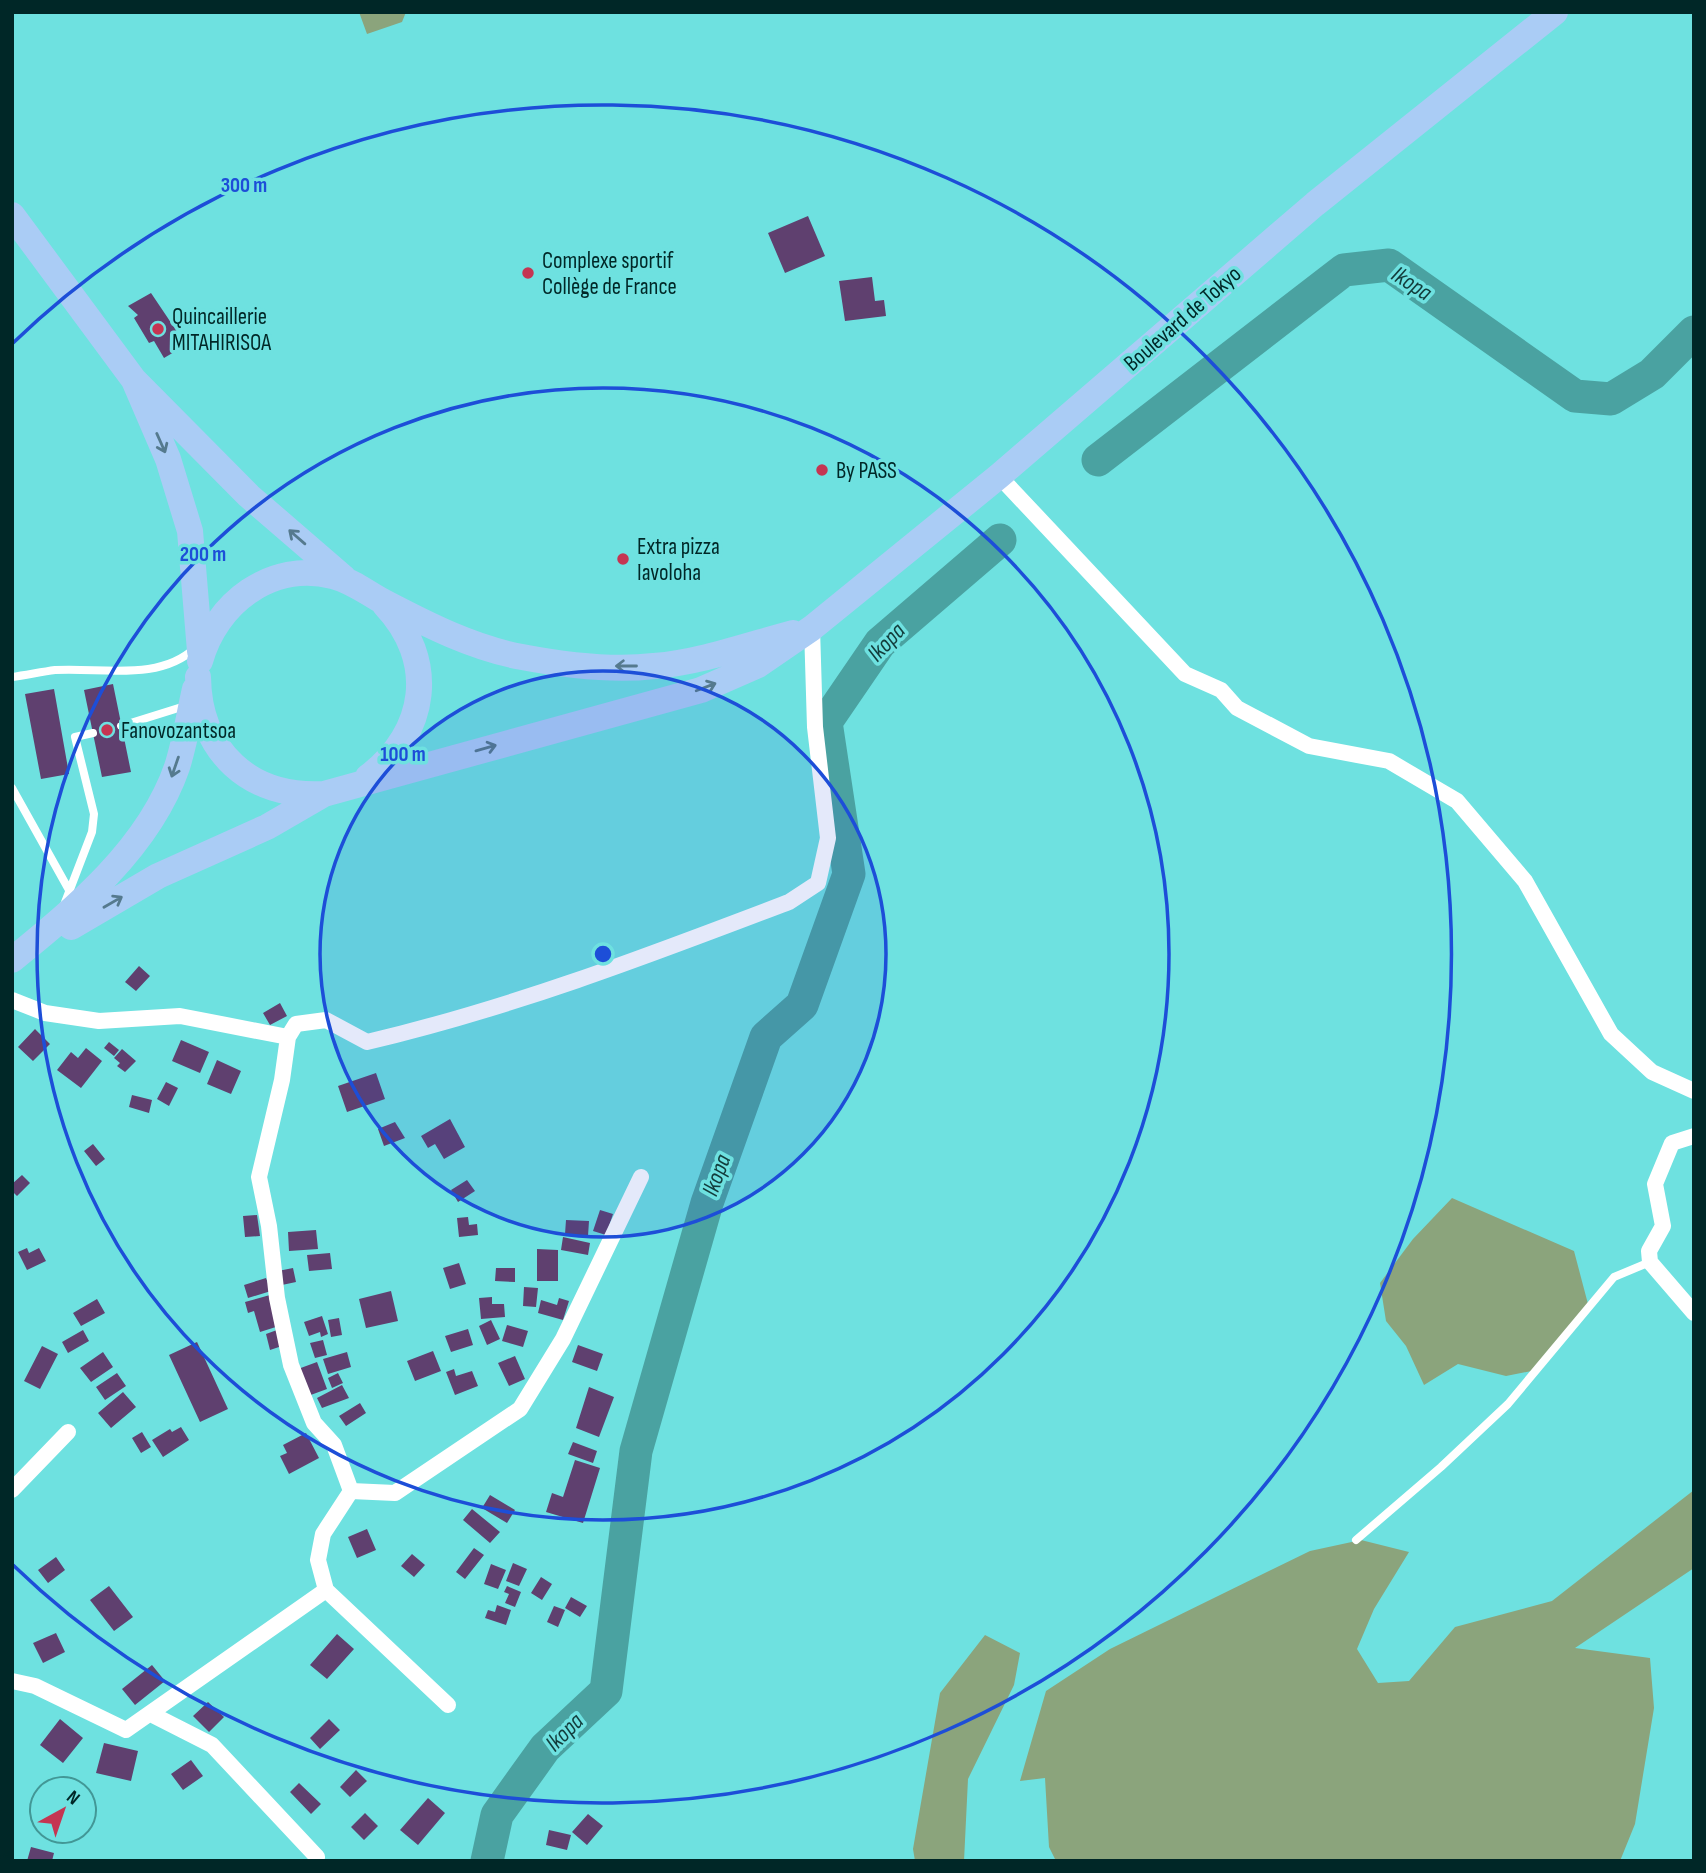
<svg xmlns="http://www.w3.org/2000/svg" width="1706" height="1873" font-family="'Sofia Sans Condensed',sans-serif">
<style>
.green{fill:#8ba47c}
.lines{fill:none;stroke-linecap:round;stroke-linejoin:round}
.river{stroke:#4aa2a1;stroke-width:33}
.building{fill:#5f406f}
.lane{stroke:#fff;stroke-width:8}
.street{stroke:#fff;stroke-width:16}
.primary{stroke:#aaccf5;stroke-width:26}
.oneway{stroke:#557a8e}
.ring{fill:none;stroke:#1d4ed8;stroke-width:3.5}
.poi-dot{fill:#c53552;stroke:#6ee1e0;stroke-width:2.5}
.labels{text-anchor:middle;stroke-width:7;stroke-linejoin:round;paint-order:stroke}
.poi-label{font-size:23px;fill:#002727;stroke:#6ee1e0;text-anchor:start}
.street-label{font-size:23px;fill:#002727;stroke:#6ee1e0}
.water-label{font-size:24px;font-style:italic;fill:#133d3c;stroke:#6ee1e0}
.centre{fill:#1d4ed8;stroke:#6ee1e0;stroke-width:3.5}
.ring-label{font-size:21px;text-anchor:middle;font-weight:bold;fill:#1d4ed8;stroke:#6ee1e0;stroke-width:7;stroke-linejoin:round;paint-order:stroke}
</style>
<rect width="100%" height="100%" fill="#6ee1e0"/>
<path class="green" d="M359 12H406L402 22 367 34Z
M1452 1198 1574 1251 1588 1304 1542 1369 1506 1376 1458 1364 1424 1385 1406 1346 1386 1321 1380 1283 1413 1239Z
M1694 1490V1568L1575 1648 1650 1658 1654 1708 1635 1824 1620 1861H1056L1049 1847 1045 1778 1020 1781 1046 1691 1110 1649 1310 1551 1361 1540 1409 1552 1374 1609 1357 1649 1378 1683 1409 1681 1455 1627 1552 1601Z
M985 1635 1020 1653 1014 1685 968 1779 964 1861H915L913 1849 940 1693Z"/>
<g class="lines">
<path class="river" d="M1098 460 1344 270 1389 265 1575 396 1611 399 1652 374 1694 332
M487 1861 497 1815 545 1748 606 1691 636 1451 707 1203 766 1037 802 1005 849 874 826 722 880 643 1000 540"/>
</g>
<path class="building" d="M808 216 825 256 785 273 768 233Z
M872 277 875 301 884 300 886 316 845 321 839 281Z
M151 293 186 345 164 358 154 341 149 343 134 318 138 315 128 306Z
M113 684 131 772 102 777 84 690Z
M54 689 69 774 41 779 25 694Z
M139 966 150 976 136 991 125 982Z
M280 1003 287 1016 270 1025 263 1013Z
M35 1029 50 1044 33 1061 18 1047Z
M181 1040 209 1052 200 1073 172 1061Z
M109 1042 119 1050 114 1056 104 1048Z
M86 1048 102 1061 81 1088 57 1070 71 1052 78 1058Z
M122 1049 136 1061 125 1072 117 1066 120 1063 114 1058Z
M217 1060 241 1071 231 1094 207 1084Z
M376 1073 385 1099 347 1112 338 1086Z
M166 1082 178 1088 169 1106 157 1099Z
M132 1095 152 1100 149 1113 129 1107Z
M450 1119 465 1147 444 1159 435 1144 428 1148 421 1136Z
M395 1122 405 1138 384 1146 378 1129Z
M93 1144 105 1159 96 1166 84 1151Z
M22 1175 30 1183 17 1196 12 1191V1184Z
M467 1180 475 1191 458 1202 451 1190Z
M600 1210 613 1214 606 1235 593 1231Z
M257 1215 260 1236 245 1237 243 1216Z
M468 1217 469 1225 477 1224 478 1235 459 1237 457 1218Z
M566 1220 589 1221 588 1236 565 1234Z
M316 1230 318 1249 289 1251 288 1232Z
M563 1237 590 1243 588 1255 561 1250Z
M27 1248 29 1253 39 1248 46 1261 27 1270 18 1252Z
M537 1249 558 1250V1281H537Z
M330 1253 332 1269 309 1271 307 1255Z
M459 1263 466 1284 450 1289 443 1268Z
M293 1268 296 1282 282 1285 278 1271Z
M496 1268H515V1282L495 1281Z
M266 1278 271 1291 248 1298 244 1285Z
M524 1287 538 1288 536 1307 523 1306Z
M391 1291 398 1321 366 1328 359 1299Z
M270 1295 279 1326 260 1332 254 1311 248 1313 245 1302Z
M492 1297V1304H504L505 1317 481 1319 479 1298Z
M559 1298 569 1301 563 1320 538 1313 541 1300 557 1305Z
M97 1299 105 1313 81 1326 73 1313Z
M322 1316 328 1334 321 1337 320 1332 309 1336 304 1322Z
M339 1318 342 1335 331 1337 328 1320Z
M491 1320 500 1339 487 1345 479 1326Z
M507 1325 528 1331 523 1347 502 1341Z
M468 1329 473 1345 451 1352 445 1336Z
M83 1330 89 1341 68 1353 62 1342Z
M277 1330 282 1346 270 1350 266 1334Z
M323 1340 327 1355 315 1358 310 1343Z
M197 1342 228 1409 200 1422 169 1355Z
M578 1345 603 1354 597 1371 572 1362Z
M42 1346 58 1354 40 1389 24 1381Z
M433 1351 441 1371 415 1381 407 1361Z
M103 1352 113 1367 91 1382 80 1368Z
M347 1352 351 1367 328 1374 323 1359Z
M515 1356 525 1379 509 1386 498 1363Z
M317 1362 327 1389 308 1396 298 1369Z
M454 1369 456 1376 472 1371 478 1386 455 1395 446 1372Z
M117 1373 126 1386 105 1400 96 1387Z
M338 1373 343 1383 332 1388 328 1378Z
M342 1385 349 1398 322 1408 317 1398Z
M589 1387 614 1397 599 1437 576 1428Z
M123 1392 136 1407 111 1428 98 1413Z
M360 1403 366 1413 346 1426 339 1416Z
M181 1427 189 1440 163 1457 152 1440 170 1429 172 1432Z
M142 1432 151 1447 141 1453 132 1438Z
M306 1433 319 1458 289 1474 280 1456 287 1453 283 1445Z
M573 1442 597 1451 593 1463 568 1454Z
M575 1460 600 1468 583 1523 546 1512 552 1493 563 1497Z
M490 1495 515 1510 507 1523 482 1508Z
M472 1509 500 1532 490 1543 463 1520Z
M367 1529 376 1550 357 1558 348 1537Z
M474 1548 484 1555 465 1579 456 1572Z
M412 1554 425 1565 414 1577 401 1566Z
M56 1557 65 1570 48 1583 38 1570Z
M513 1563 527 1569 519 1586 506 1581Z
M491 1564 506 1570 498 1589 484 1584Z
M541 1577 552 1584 542 1600 531 1593Z
M109 1586 133 1617 114 1631 90 1600Z
M507 1586 521 1592 515 1607 505 1603 509 1594 504 1592Z
M571 1597 587 1606 580 1617 565 1608Z
M497 1605 511 1610 506 1625 485 1618 488 1610 495 1612Z
M554 1606 565 1610 558 1627 547 1622Z
M56 1633 65 1652 43 1663 33 1643Z
M337 1634 354 1649 327 1679 310 1665Z
M152 1665 165 1681 135 1705 122 1689Z
M208 1702 224 1717 209 1732 193 1716Z
M60 1719 83 1738 63 1763 40 1745Z
M329 1719 340 1730 320 1749 310 1738Z
M104 1743 138 1751 131 1781 96 1773Z
M191 1760 203 1776 183 1790 171 1774Z
M356 1770 367 1781 350 1797 340 1787Z
M299 1783 321 1804 311 1814 290 1792Z
M428 1798 445 1813 418 1845 400 1830Z
M365 1813 378 1826 364 1840 351 1827Z
M588 1814 603 1826 587 1845 572 1832Z
M549 1830 571 1835 567 1850 546 1845Z
M31 1847 54 1853 52 1861H27Z"/>
<g class="lines">
<path class="lane" d="M12 677C26 675 41 672 55 670 101 667 159 682 195 648
M121 726 185 706
M12 788 69 890
M64 905 92 832 94 814 75 737 93 733
M1356 1540 1441 1467 1508 1404 1614 1277 1650 1262"/>
<path class="street" d="M999 476 1185 674 1221 690 1237 708 1309 746 1389 761 1457 801 1525 881 1611 1034 1652 1072 1694 1091
M12 1000 45 1013 99 1021 180 1016 288 1037 282 1080 259 1177 269 1226 277 1298 291 1365 314 1423 334 1445 351 1491 323 1534 318 1560 326 1590 448 1705
M288 1037 296 1024 326 1020 367 1042C512 1008 650 955 789 902L818 883 828 838 815 727 812 628
M1694 1136 1672 1143 1655 1184 1663 1226 1649 1251 1650 1262 1694 1313
M12 1490 68 1432
M351 1491 395 1493 520 1409 563 1339 641 1177
M12 1681 35 1686 126 1730 326 1590
M151 1714 212 1745 317 1857 316 1861"/>
<path class="primary" d="M12 215 134 380 249 496 344 578
M134 380 168 459 190 531 200 651
M200 661C216 603 271 561 333 576 353 581 367 593 384 602 428 625 473 648 522 657 564 665 611 671 654 666 701 662 748 645 793 633
M198 677C199 752 250 798 324 794L701 690 758 665 812 628 999 476 1315 204 1555 12
M368 777C428 732 437 660 385 605
M71 927 158 876 267 827 324 794
M12 960C76 908 149 848 177 767 185 742 189 715 195 689"/>
</g>
<defs><path id="oneway-shaft" d="M-6 0H5M1.5-3L5.5 0L1.5 3" fill="none" stroke-width="1.6" stroke-linecap="round" stroke-linejoin="round" transform="scale(1.75)"/></defs>
<g class="oneway">
<use href="#oneway-shaft" transform="translate(161 443) rotate(66)"/>
<use href="#oneway-shaft" transform="translate(297 537) rotate(-139)"/>
<use href="#oneway-shaft" transform="translate(626 666) rotate(-180)"/>
<use href="#oneway-shaft" transform="translate(706 687) rotate(-21)"/>
<use href="#oneway-shaft" transform="translate(486 748) rotate(-16)"/>
<use href="#oneway-shaft" transform="translate(175 767) rotate(109)"/>
<use href="#oneway-shaft" transform="translate(113 902) rotate(-30)"/>
</g>
<circle cx="603" cy="954" r="283" fill="#1d4ed8" fill-opacity=".12"/>
<g class="ring">
<circle cx="603" cy="954" r="283"/>
<circle cx="603" cy="954" r="566"/>
<path d="M13 343A849 849 0 1 1 13 1565"/>
</g>
<g class="poi-dot">
<circle cx="528" cy="273" r="7"/>
<circle cx="158" cy="329" r="7"/>
<circle cx="822" cy="470" r="7"/>
<circle cx="623" cy="559" r="7"/>
<circle cx="107" cy="730" r="7"/>
</g>
<g class="labels">
<g class="poi-label">
<text x="542" y="268">Complexe sportif<tspan x="542" dy="26">Collège de France</tspan></text>
<text x="172" y="324">Quincaillerie<tspan x="172" dy="26">MITAHIRISOA</tspan></text>
<text x="836" y="478">By PASS</text>
<text x="637" y="554">Extra pizza<tspan x="637" dy="26">Iavoloha</tspan></text>
<text x="121" y="738">Fanovozantsoa</text>
</g>
<g class="street-label">
<text transform="translate(1182 318) rotate(-41)" y="8">Boulevard de Tokyo</text>
</g>
<g class="water-label">
<text transform="translate(1412 283) rotate(33)" y="8">Ikopa</text>
<text transform="translate(886 642) rotate(-47)" y="8">Ikopa</text>
<text transform="translate(716 1175) rotate(-70)" y="8">Ikopa</text>
<text transform="translate(564 1732) rotate(-45)" y="8">Ikopa</text>
</g>
</g>
<circle cx="603" cy="954" r="10" class="centre"/>
<g class="ring-label">
<text x="244" y="192">300 m</text>
<text x="203" y="561">200 m</text>
<text x="403" y="761">100 m</text>
</g>
<rect width="1706" height="1873" fill="none" stroke="#002727" stroke-width="28"/>
<g transform="translate(63 1810) rotate(40)"><circle r="33" fill="#6ee1e0" stroke="#429796" stroke-width="2"/>
<path d="M0-5L12 26L0 18L-12 26Z" fill="#c53552"/>
<text y="-10" font-size="19" font-weight="bold" text-anchor="middle" fill="#002727">N</text>
</g>
</svg>
